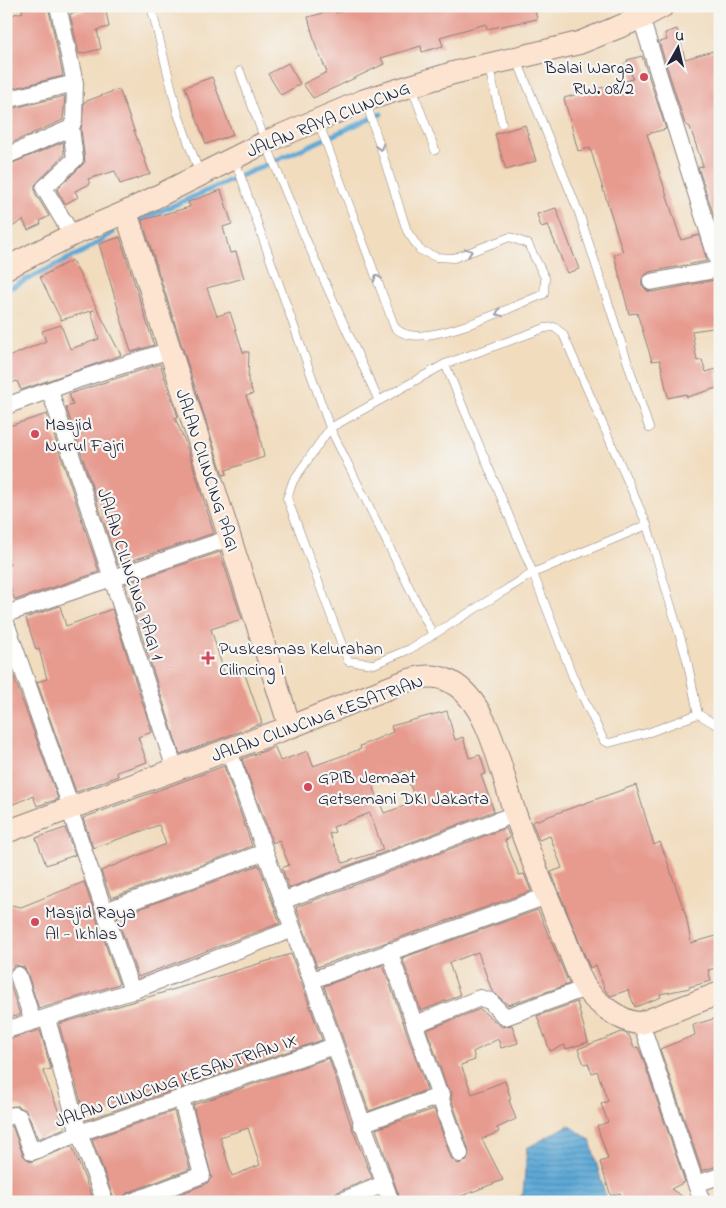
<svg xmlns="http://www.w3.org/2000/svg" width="726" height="1208" font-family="'Indie Flower',sans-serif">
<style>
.water{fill:url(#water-rules);stroke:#406688}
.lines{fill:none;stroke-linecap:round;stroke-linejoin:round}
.stream{stroke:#5ea9d6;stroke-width:5}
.building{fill:#e79a8e;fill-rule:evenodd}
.lane-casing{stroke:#8a7f7c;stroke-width:9}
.street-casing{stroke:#8a7f7c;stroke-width:18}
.secondary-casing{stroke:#8a7f7c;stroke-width:24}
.lane{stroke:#fff;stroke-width:8}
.street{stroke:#fff;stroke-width:16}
.secondary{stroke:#fde4d0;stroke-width:22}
.oneway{stroke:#9c9ca7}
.poi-dot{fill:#d1495b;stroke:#f6f6f2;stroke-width:2}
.labels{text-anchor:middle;stroke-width:4.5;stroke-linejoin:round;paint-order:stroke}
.poi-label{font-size:18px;fill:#22223b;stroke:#f6f6f2;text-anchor:start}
.street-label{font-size:18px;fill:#22223b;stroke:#f6f6f2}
</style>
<defs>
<pattern id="water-rules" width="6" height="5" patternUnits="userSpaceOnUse" patternTransform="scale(1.25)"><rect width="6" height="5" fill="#5ea9d6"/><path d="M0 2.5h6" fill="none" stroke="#4d89af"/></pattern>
</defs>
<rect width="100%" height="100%" fill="#f6f6f2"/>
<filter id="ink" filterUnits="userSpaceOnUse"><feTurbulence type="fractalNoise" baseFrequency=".02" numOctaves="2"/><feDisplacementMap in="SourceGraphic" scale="10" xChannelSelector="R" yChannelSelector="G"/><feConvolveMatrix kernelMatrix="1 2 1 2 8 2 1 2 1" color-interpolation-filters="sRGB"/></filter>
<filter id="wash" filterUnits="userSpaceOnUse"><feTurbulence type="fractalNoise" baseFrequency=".0096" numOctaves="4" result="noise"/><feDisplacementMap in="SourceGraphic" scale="20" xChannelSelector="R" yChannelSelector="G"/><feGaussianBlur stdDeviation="1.12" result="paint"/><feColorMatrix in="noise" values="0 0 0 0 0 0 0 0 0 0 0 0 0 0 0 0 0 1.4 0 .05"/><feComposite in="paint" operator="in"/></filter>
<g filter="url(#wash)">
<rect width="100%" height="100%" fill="#f1dcbe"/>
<path class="water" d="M569 1125 590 1140 605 1194 604 1202H514L523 1194 527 1148Z"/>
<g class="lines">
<path class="stream" d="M136 222 381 114
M6 290 84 251 113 233"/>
</g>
<g id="blocks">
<path class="building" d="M21 6H48L63 76 6 90V16L23 12Z
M105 6 109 27 97 30 101 49 79 54 70 14Z
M360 6H407L408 11 424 6H534L537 19 487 29 486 24 440 37 443 46 422 52 421 46 381 58 384 64 313 98 303 84 327 72 316 47 308 17 335 10 336 13Z
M677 29 685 59 720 49V235L698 167 703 166 690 127 685 124 659 42 667 40 665 33Z
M642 56 666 129 647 134 681 240 699 235 707 261 649 272 642 278 641 284 647 291 653 292 720 279V327L692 331 697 361 702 360 706 372 716 369 720 387 687 397 686 394 668 398 660 360 652 361 637 313 629 314 614 254 623 252 590 148 578 151 564 98 633 79 627 60Z
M288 63 300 84 281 95 268 74Z
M212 77 233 135 206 144 185 87Z
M119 89 150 174 120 184 115 171 88 179 90 184 75 191 78 197 65 204 57 190 85 162 81 129 84 102Z
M65 96 63 120 6 145V110Z
M525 125 536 161 506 170 495 134Z
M63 142 64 155 35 185V193L49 216 40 221 41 224 28 230 23 220 6 231V166Z
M221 190 232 224 223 227 230 253 236 252 244 278 207 288 217 316 230 312 243 352H249L248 380 253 394 246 396 258 428 264 457 226 470 227 474 223 475 142 220 190 207 188 202Z
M556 208 579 269 567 273 548 225 541 227 537 214Z
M120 237 154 345 131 352 99 244Z
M72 260 121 355 21 390 17 381 6 385V358L46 341 42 331 61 325 70 349 99 339 91 311 94 310 61 320 40 277Z
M160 364 178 417 175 418 186 444 214 533 118 565 66 407 73 405 69 394Z
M47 414 99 572 15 600 6 578V567L10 565 6 554V427Z
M220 552 242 619 211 629 225 675 243 669 262 723 180 754 125 584Z
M60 606 66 626 112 609 152 732 138 737 147 762 117 772 118 776 76 792 37 682 47 679 39 649 36 650 26 618Z
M6 655 58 799 37 806 33 796 11 805 6 793Z
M447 711 455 740 463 737 469 758 480 755 486 774 481 775 494 811 289 888 282 868 289 865 279 840 273 843 242 759 275 747 280 761 308 751 313 766 361 749 360 746 393 732 391 726ZM405 771 416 802 384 813 372 783ZM370 813 383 850 343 863 329 834 335 832 333 827Z
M224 766 252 846 111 898 101 871 166 844 159 825 93 848 83 818Z
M636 785 654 845 660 842 665 855 686 916 691 943 720 935V967L708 970 711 981 689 987 690 988 660 994 661 997 635 1007 628 990 611 996 605 990 596 965 590 968 551 872 562 868 550 836 539 840 532 822Z
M65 828 75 855 46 865 36 838Z
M506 828 510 838 505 840 519 875 524 874 531 891 317 967 296 907Z
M259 865 280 923 138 977 117 917Z
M84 882 119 984 39 1009 27 972 24 967 15 965 10 969 8 978 20 1015 6 1019V904L21 907Z
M538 910 569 984 508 1005 492 991 478 952 449 963 460 995 421 1011 402 958Z
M291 954 322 1040 86 1120 59 1024Z
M383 965 427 1090 369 1111 324 986Z
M577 1002 588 1042 566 1049 565 1045 550 1051 537 1016Z
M480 1009 502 1027 512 1025 518 1043 501 1048 498 1039 473 1052 475 1060 461 1065 472 1094 505 1081 511 1099 509 1100 516 1119 497 1128 499 1132 482 1139 503 1180 446 1202H401L376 1129 434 1109 451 1158 458 1164 467 1161 469 1151 451 1098 452 1092 447 1087 427 1030Z
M720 1017V1165L702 1171 660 1049 695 1035 693 1025Z
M40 1030 51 1069 43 1071 65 1128 38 1139 26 1110 17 1106 6 1107V1040Z
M622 1032 629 1035 634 1048 638 1047 642 1056 685 1182 671 1189 691 1202H623L620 1193 611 1196 600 1162 608 1159 597 1126 608 1122 601 1104 608 1101 597 1071 592 1073 588 1063 584 1064 578 1049Z
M329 1058 352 1128 372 1178 335 1193 329 1202H160L206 1184 212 1178 193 1105ZM248 1128 260 1165 232 1176 220 1137Z
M174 1111 190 1169 127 1193 121 1202H115L92 1139Z
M12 1126 23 1155 30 1162 72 1146 94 1202H6V1127Z"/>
</g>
</g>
<g filter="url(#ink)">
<use href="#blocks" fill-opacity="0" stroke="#8a7f7c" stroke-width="1"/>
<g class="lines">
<g class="lane-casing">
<path id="lane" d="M151 6 178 114 199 172
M517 60 579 213 649 428
M489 68 502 123
M240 71C278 184 329 291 378 399
M412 88 435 150
M318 121 395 328C399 331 404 334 409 335 441 341 512 307 544 294L545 278 528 244 510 237 454 258 436 257 420 250 407 231 366 102
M235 160 330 428 433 635
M445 364 533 573 573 677 604 741 609 743 650 732 698 714 687 660 647 525 563 334 554 327 545 328 445 364 330 428 293 481 287 498 348 661 374 664 410 649 533 573 647 525
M698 714 720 727"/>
</g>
<g class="street-casing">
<path id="street" d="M58 6 75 83 74 120 71 128 75 159 44 188 72 235
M641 18 720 269
M6 100 75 83
M6 156 71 128
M651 282 720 269
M50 391 175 769
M6 406 77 380 170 350
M6 614 230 538
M6 623 71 807
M229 751 391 1202
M69 808 132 991
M282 901 515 814
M105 911 265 852
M389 951 460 1154
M18 975 33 1022
M312 980 547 896
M47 1019 79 1133 105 1202
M641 1023 702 1202
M416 1024 480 998 490 1001 505 1017 586 988
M6 1030 132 991 293 929
M6 1117 14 1115 19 1117 32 1152 79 1133 334 1046
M361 1124 442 1095
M696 1184 720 1176
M131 1202 202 1175 181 1098
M339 1202 384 1184"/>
</g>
<g class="secondary-casing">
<path id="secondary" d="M126 212 290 727
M6 268 72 235 126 212 266 142 365 100 453 73 579 43 641 18 663 6
M6 832 290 727 401 683C417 677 433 673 449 681 489 700 501 772 514 810 528 852 546 894 563 934 570 951 576 971 585 987 594 1002 624 1024 641 1023L720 993"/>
</g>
<use href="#lane" class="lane"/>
<use href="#street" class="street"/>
<use href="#secondary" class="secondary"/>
</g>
<defs><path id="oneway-chevron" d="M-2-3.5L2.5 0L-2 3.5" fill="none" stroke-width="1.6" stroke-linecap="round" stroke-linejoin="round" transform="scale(1.25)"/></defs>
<g class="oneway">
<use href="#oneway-chevron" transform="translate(380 147) rotate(72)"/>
<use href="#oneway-chevron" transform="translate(469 252) rotate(-21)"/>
<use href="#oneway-chevron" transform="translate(377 278) rotate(-111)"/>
<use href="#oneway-chevron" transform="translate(499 313) rotate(158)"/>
</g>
</g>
<g class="poi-dot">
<circle cx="644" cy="77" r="5"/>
<circle cx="35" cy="434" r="5"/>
<path d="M205.5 650.5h5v5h5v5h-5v5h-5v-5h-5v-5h5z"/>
<circle cx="308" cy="787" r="5"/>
<circle cx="35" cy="922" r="5"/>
</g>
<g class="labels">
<g class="poi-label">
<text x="634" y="73" text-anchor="end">Balai Warga<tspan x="634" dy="21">RW. 08/2</tspan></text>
<text x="45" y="430">Masjid<tspan x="45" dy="21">Nurul Fajri</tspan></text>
<text x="219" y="654">Puskesmas Kelurahan<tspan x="219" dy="21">Cilincing I</tspan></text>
<text x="318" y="783">GPIB Jemaat<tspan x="318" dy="21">Getsemani DKI Jakarta</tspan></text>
<text x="45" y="918">Masjid Raya<tspan x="45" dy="21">Al - Ikhlas</tspan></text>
</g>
<g class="street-label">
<text transform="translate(328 119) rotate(-22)" y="6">JALAN RAYA CILINCING</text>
<text transform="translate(208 470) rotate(72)" y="6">JALAN CILINCING PAGI</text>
<text transform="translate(131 574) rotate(72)" y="6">JALAN CILINCING PAGI 1</text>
<text transform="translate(317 718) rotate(-20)" y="6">JALAN CILINCING KESATRIAN</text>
<text transform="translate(176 1080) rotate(-19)" y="6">JALAN CILINCING KESANTRIAN IX</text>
</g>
</g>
<rect width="726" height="1208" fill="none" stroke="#f6f6f2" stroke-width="25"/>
<g transform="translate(678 48) rotate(8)" stroke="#f6f6f2" stroke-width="4" paint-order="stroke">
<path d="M0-4L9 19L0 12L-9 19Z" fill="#22223b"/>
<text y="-8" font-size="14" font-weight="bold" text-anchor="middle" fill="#22223b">U</text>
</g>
</svg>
